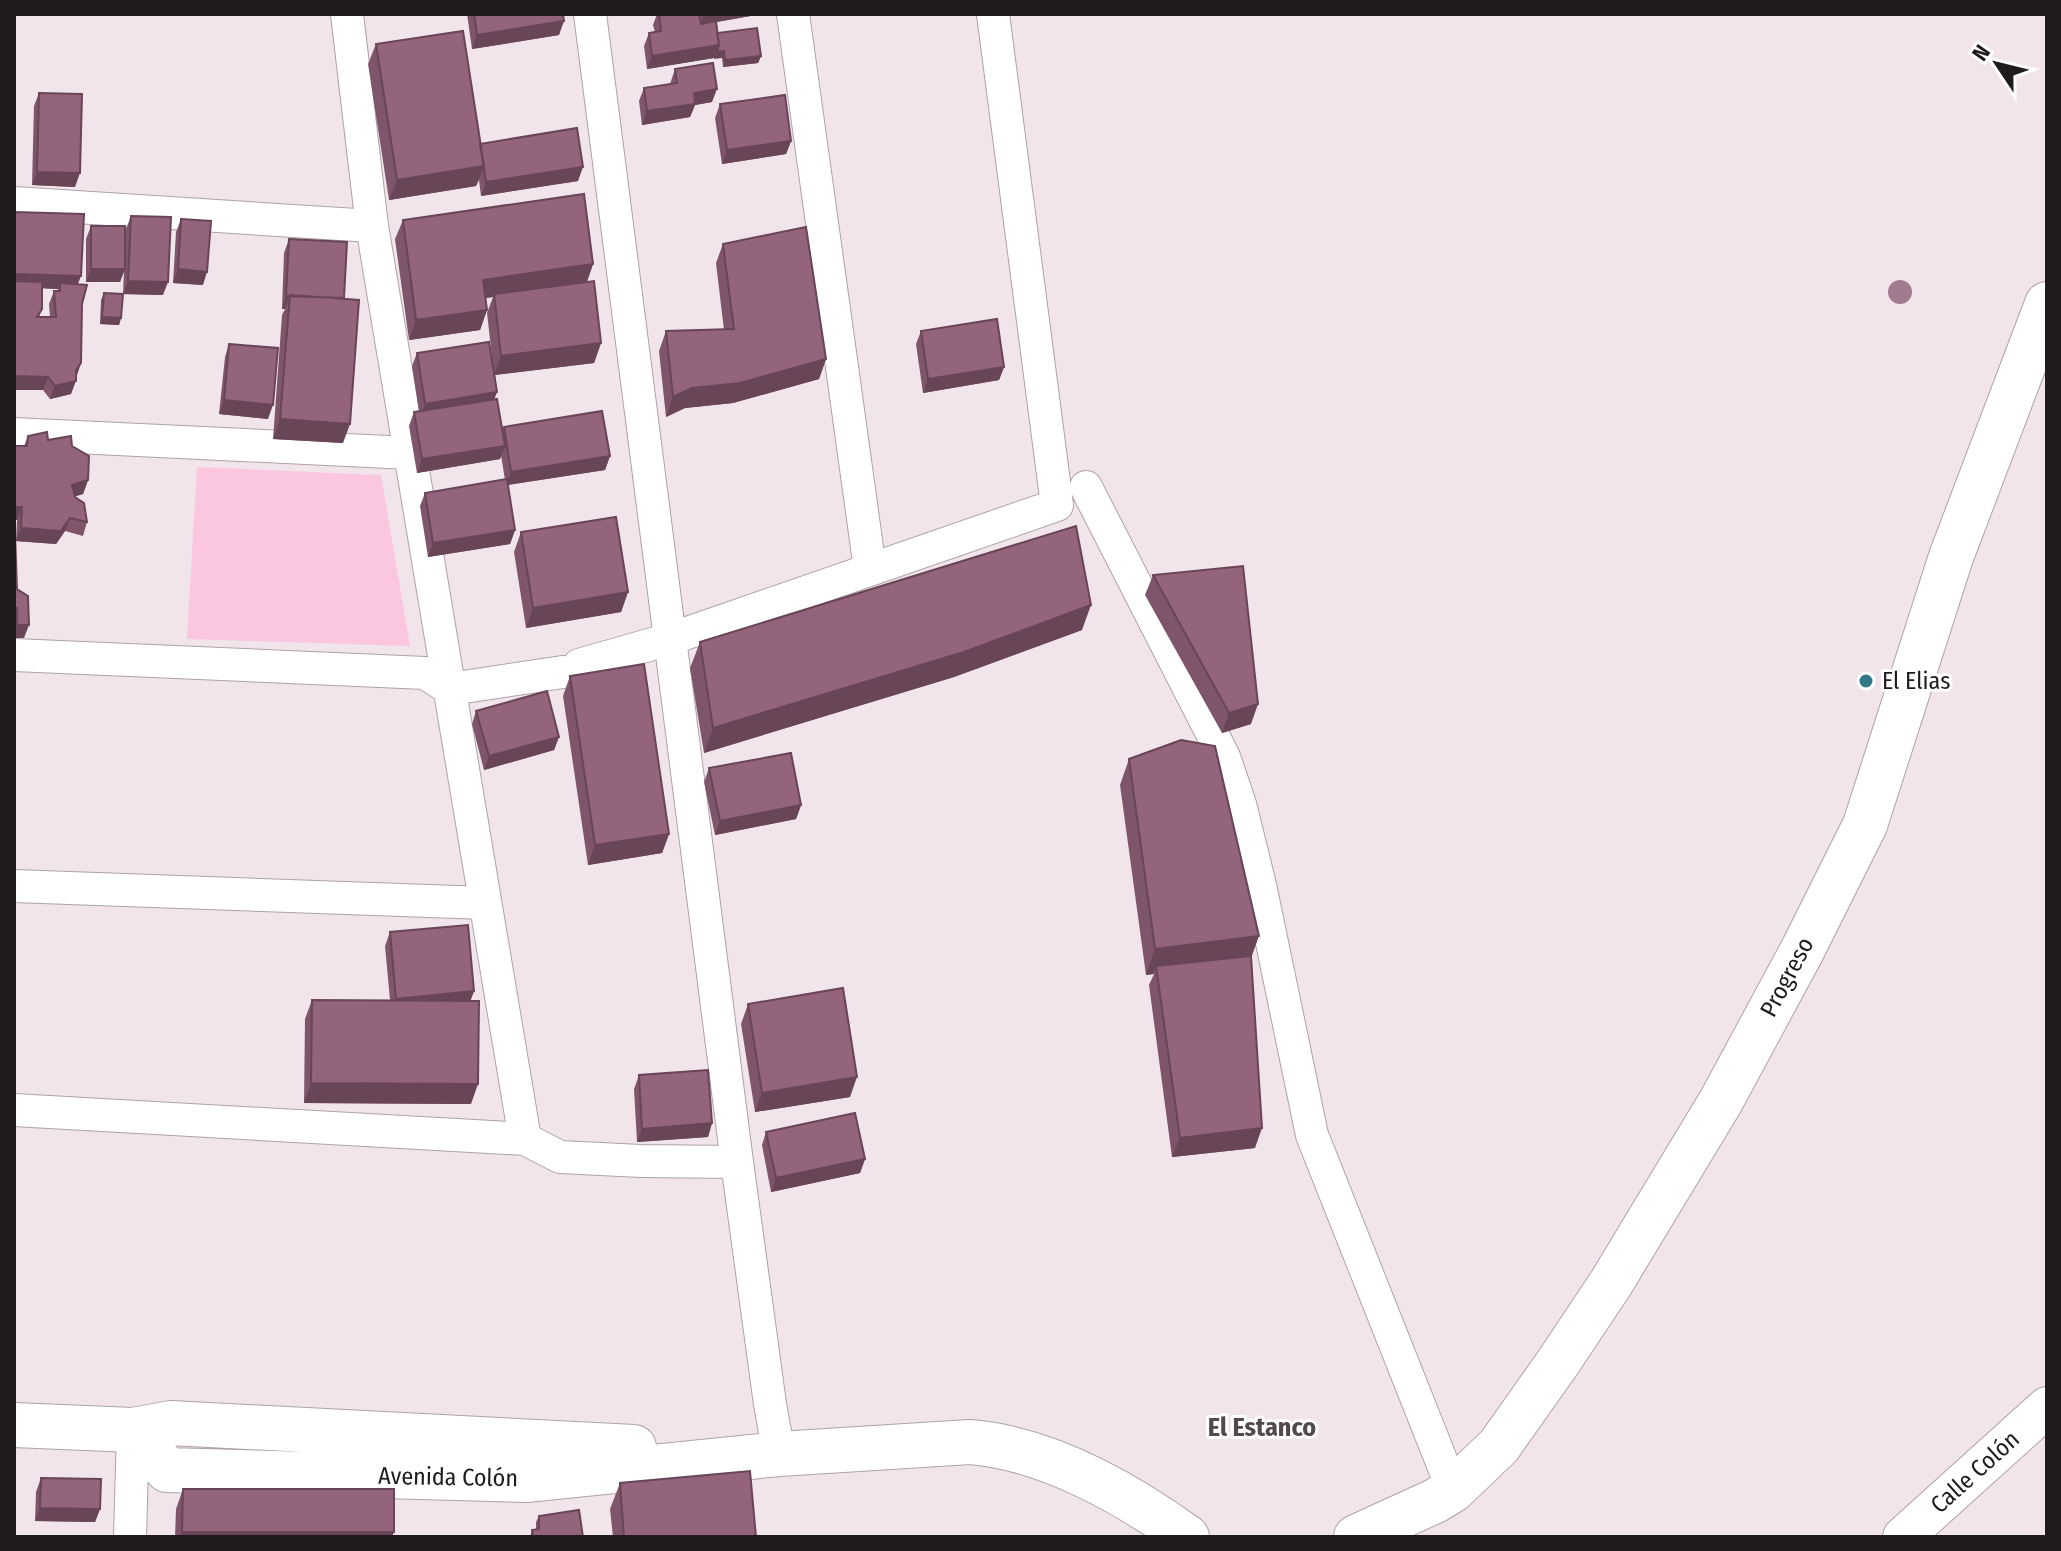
<svg xmlns="http://www.w3.org/2000/svg" width="2061" height="1551" font-family="'Fira Sans Condensed',sans-serif">
<style>
.green{fill:#fbc6e0}
.lines{fill:none;stroke-linecap:round;stroke-linejoin:round}
.minor-casing{stroke:#aea2a8;stroke-width:34}
.tertiary-casing{stroke:#aea2a8;stroke-width:42}
.secondary-casing{stroke:#aea2a8;stroke-width:46}
.minor{stroke:#fff;stroke-width:32}
.tertiary{stroke:#fff;stroke-width:40}
.secondary{stroke:#fff;stroke-width:44}
.tree{fill:#a27a90}
.wall{fill:#7f556b;fill-rule:evenodd}
.shaded-wall{fill:#684557}
.building{fill:#94637c;stroke:#684557;stroke-width:2}
.poi-dot{fill:#327785;stroke:#fff;stroke-width:3}
.labels{text-anchor:middle;stroke-width:6;stroke-linejoin:round;paint-order:stroke}
.poi-label{font-size:24px;fill:#1f1b1d;stroke:#fff;text-anchor:start}
.street-label{font-size:24px;fill:#1f1b1d;stroke:#fff}
.neighbourhood-label{font-size:26px;font-weight:bold;fill:#53484d;stroke:#fff}
</style>
<rect width="100%" height="100%" fill="#f1e5eb"/>
<path class="green" d="M197 467 381 475 410 646 187 639Z"/>
<g class="lines">
<g class="minor-casing">
<path id="minor" d="M347 14 372 226 525 1139
M590 14 737 1162 770 1404 779 1454
M793 14 870 569
M14 203 372 226
M14 434 409 453
M1086 487 1224 757 1240 804 1260 885 1312 1135 1453 1490
M14 655 425 673 450 689 563 672
M579 665 670 639 1057 505 993 14
M14 886 485 903
M14 1110 525 1139 560 1157 641 1161 737 1162
M130 1537 133 1430"/>
</g>
<g class="tertiary-casing">
<path id="tertiary" d="M1903 1537 2047 1407"/>
</g>
<g class="secondary-casing">
<path id="secondary" d="M14 1425 133 1430 171 1423 634 1447
M133 1430 167 1470 526 1480 779 1454 970 1442C1046 1448 1126 1493 1187 1537
M1356 1537 1435 1501 1453 1490 1499 1446 1559 1361 1611 1283 1721 1101 1803 949 1865 825 1951 557 2047 304"/>
</g>
<use href="#minor" class="minor"/>
<use href="#tertiary" class="tertiary"/>
<use href="#secondary" class="secondary"/>
</g>
<circle class="tree" cx="1900" cy="292" r="12"/>
<path class="wall" d="M467 14H563L559 35 472 49Z
M657 14H762L716 22 717 33 761 56 758 63 723 67 722 58H714L647 69 644 46 649 33 655 32 653 25Z
M376 44 480 144 578 181 481 196 479 180 476 186 389 200 368 64Z
M675 69 712 102 695 105 690 117 642 125 639 101 644 88 670 84Z
M39 93 75 187 32 185 34 106Z
M720 104 791 141 786 154 722 164 715 118Z
M14 212 78 285 82 304 76 381 71 394 50 399 43 390H14ZM42 288 58 289 57 291H54L49 304 50 317H39L42 309Z
M131 216 163 295 123 294 124 270 120 282H86V239L91 226 126 229Z
M181 219 203 285 173 283 176 232Z
M403 220 593 264 587 282 601 343 594 363 495 375 497 392 494 399 502 431 504 427 610 456 605 470 508 485 515 530 510 544 428 557 420 506 425 493 505 480 501 455 500 459 417 473 409 426 414 412H419L412 366 417 353 493 366 487 313 493 297 486 298 487 310 480 330 409 340 395 239Z
M289 239 343 299V443L273 439 282 315 285 309H282L284 253Z
M723 244 826 359 819 379 733 403 685 408 666 417 659 351 666 331 724 330 716 263Z
M104 293 121 318 119 325 100 324 101 300Z
M921 331 1004 367 999 380 923 393 916 344Z
M229 344 268 419 219 414 225 357Z
M28 436 72 446 88 480 83 494 75 496 87 522 83 536 65 531 56 544 16 541 17 520H14V446H24Z
M14 532 17 589 24 638H14Z
M521 532 628 592 621 612 526 628 514 552Z
M1153 575 1251 724 1222 733 1145 595Z
M1082 630 954 677 704 753 690 668 700 642Z
M570 676 669 834 662 853 588 865 563 696Z
M476 711 559 737 554 750 484 770 472 724Z
M1129 759 1251 960 1255 1148 1172 1157 1149 985 1154 974 1146 975 1120 785Z
M709 768 801 805 796 819 715 835 704 782Z
M390 932 474 991 470 1001 471 1104 304 1103 305 1019 312 1000H390L385 946Z
M748 1004 850 1097 755 1112 741 1024Z
M639 1075 712 1123 708 1137 637 1142 634 1089Z
M766 1132 865 1159 860 1173 771 1192 762 1145Z
M41 1478 100 1509 95 1522 35 1521 36 1492Z
M620 1483 756 1537H613L610 1509Z
M183 1489 392 1537H175L176 1509Z
M539 1516 583 1537H530L532 1530 536 1529V1522Z"/>
<path class="shaded-wall" d="M704 14H762L700 25Z
M564 21 559 35 472 49 477 35Z
M719 45 714 58 647 69 652 56Z
M724 51 722 58 714 59 717 52Z
M761 56 758 63 723 67 725 60Z
M717 89 712 102 695 105 690 117 642 125 647 111 694 93Z
M791 141 786 154 722 164 727 150Z
M484 166 476 186 389 200 397 180Z
M583 167 578 181 481 196 486 182Z
M37 172 80 173 75 187 32 185Z
M593 264 586 284 494 294 493 297 476 299 483 280Z
M91 269H125L120 282H86Z
M178 269 207 272 203 285 173 283Z
M14 274 81 276 76 289 60 283 58 289 14 287Z
M128 281 168 282 163 295 123 294Z
M286 296H289L285 309H282Z
M487 310 480 330 409 340 416 320Z
M102 317 121 318 119 325 100 324Z
M601 343 594 363 494 375 501 356Z
M826 359 819 379 733 403 685 408 666 417 673 397 692 388Z
M81 363 71 394 50 399 55 386 76 370Z
M1004 367 999 380 923 393 928 379Z
M14 376 48 377 43 390H14Z
M497 392 492 405 420 417 425 404Z
M224 400 273 405 268 419 219 414Z
M280 419 350 424 343 443 273 439Z
M505 446 500 459 417 473 422 459Z
M610 456 605 470 506 485 511 472Z
M88 480 83 494 67 499 72 485Z
M14 507H22L17 520H14Z
M70 518 65 531 56 544 16 541 21 528Z
M515 530 510 544 428 557 433 543Z
M628 592 621 612 526 628 533 608Z
M1091 605 1082 630 954 677 704 753 713 728Z
M17 625H29L24 638H14V634Z
M1258 704 1251 724 1222 733 1229 713Z
M559 737 554 750 484 770 489 756Z
M801 805 796 819 715 835 720 821Z
M669 834 662 853 588 865 595 845Z
M1259 936 1250 961 1156 966 1153 974 1146 975 1155 949Z
M474 991 469 1005 391 1012 396 999Z
M857 1077 850 1097 755 1112 762 1093Z
M311 1083 478 1084 471 1104 304 1103Z
M712 1123 708 1137 637 1142 642 1129Z
M1262 1128 1255 1148 1172 1157 1180 1138Z
M865 1159 860 1173 771 1192 776 1178Z
M40 1508 100 1509 95 1522 35 1521Z
M182 1532H394L392 1537H180Z"/>
<path class="building" d="M474 14H563L564 21 477 35Z
M659 14H699L701 24 716 21 719 45 652 56 649 33 661 31Z
M757 28 761 56 725 60 724 51 717 52 719 45 717 33Z
M463 31 484 166 397 180 376 44Z
M713 63 717 89 694 93 695 104 647 111 644 88 677 83 675 69Z
M39 93 82 94 80 173 37 172Z
M785 95 791 141 727 150 720 104Z
M577 128 583 167 486 182 480 144Z
M584 194 593 264 483 280 487 310 416 320 403 220Z
M14 212 84 214 81 276 14 274Z
M131 216 171 217 168 282 128 281Z
M181 219 211 221 207 272 178 269Z
M91 226H125V269H91Z
M806 227 826 359 740 383 692 388 673 397 666 331 734 329 723 244Z
M289 239 347 242 344 298 286 296Z
M14 281 42 282V309L37 317H56L54 291H60V283L87 285 82 304 81 363 76 370V381L55 386 48 377 14 376Z
M594 281 601 343 501 356 494 294Z
M104 293 123 294 121 318 102 317Z
M290 295 359 300 350 424 280 419Z
M997 319 1004 367 928 379 921 331Z
M489 342 497 392 425 404 417 353Z
M229 344 278 348 273 405 224 400Z
M497 399 505 446 422 459 414 412Z
M602 411 610 456 511 472 504 427Z
M47 432 48 440 71 436 72 446 89 456 88 480 72 485 75 497 84 503 87 522 70 518 61 531 21 528 22 507H14V446H27L28 436Z
M507 479 515 530 433 543 425 493Z
M616 517 628 592 533 608 521 532Z
M1076 526 1091 605 964 652 713 728 700 642Z
M14 532H15L17 589 28 596 29 625H17V608H14Z
M1243 566 1258 704 1229 713 1153 575Z
M644 664 669 834 595 845 570 676Z
M547 691 559 737 489 756 476 711Z
M1181 740 1215 746 1259 936 1155 949 1129 759Z
M791 753 801 805 720 821 709 768Z
M468 925 474 991 396 999 390 932Z
M1251 956 1262 1128 1180 1138 1156 966Z
M843 988 857 1077 762 1093 748 1004Z
M312 1000 479 1001 478 1084 311 1083Z
M708 1070 712 1123 642 1129 639 1075Z
M855 1113 865 1159 776 1178 766 1132Z
M750 1471 756 1537H624L620 1483Z
M41 1478 101 1479 100 1509 40 1508Z
M183 1489H394V1532H182Z
M579 1510 583 1537H533L532 1530 539 1529V1516Z"/>
<circle class="poi-dot" cx="1866" cy="681" r="8"/>
<g class="labels">
<g class="poi-label">
<text x="1882" y="689">El Elias</text>
</g>
<g class="street-label">
<text transform="translate(1787 977) rotate(-62)" y="8">Progreso</text>
<text transform="translate(1975 1472) rotate(-42)" y="8">Calle Colón</text>
<text transform="translate(448 1477) rotate(1)" y="8">Avenida Colón</text>
</g>
<g class="neighbourhood-label">
<text x="1262" y="1436">El Estanco</text>
</g>
</g>
<rect width="2061" height="1551" fill="none" stroke="#1f1b1d" stroke-width="32"/>
<g transform="translate(1997 64) rotate(305)" stroke="#ffffff" stroke-width="6" paint-order="stroke">
<path d="M0-6L14 30L0 20L-14 30Z" fill="#1f1b1d"/>
<text y="-12" font-size="22" font-weight="bold" text-anchor="middle" fill="#1f1b1d">N</text>
</g>
</svg>
